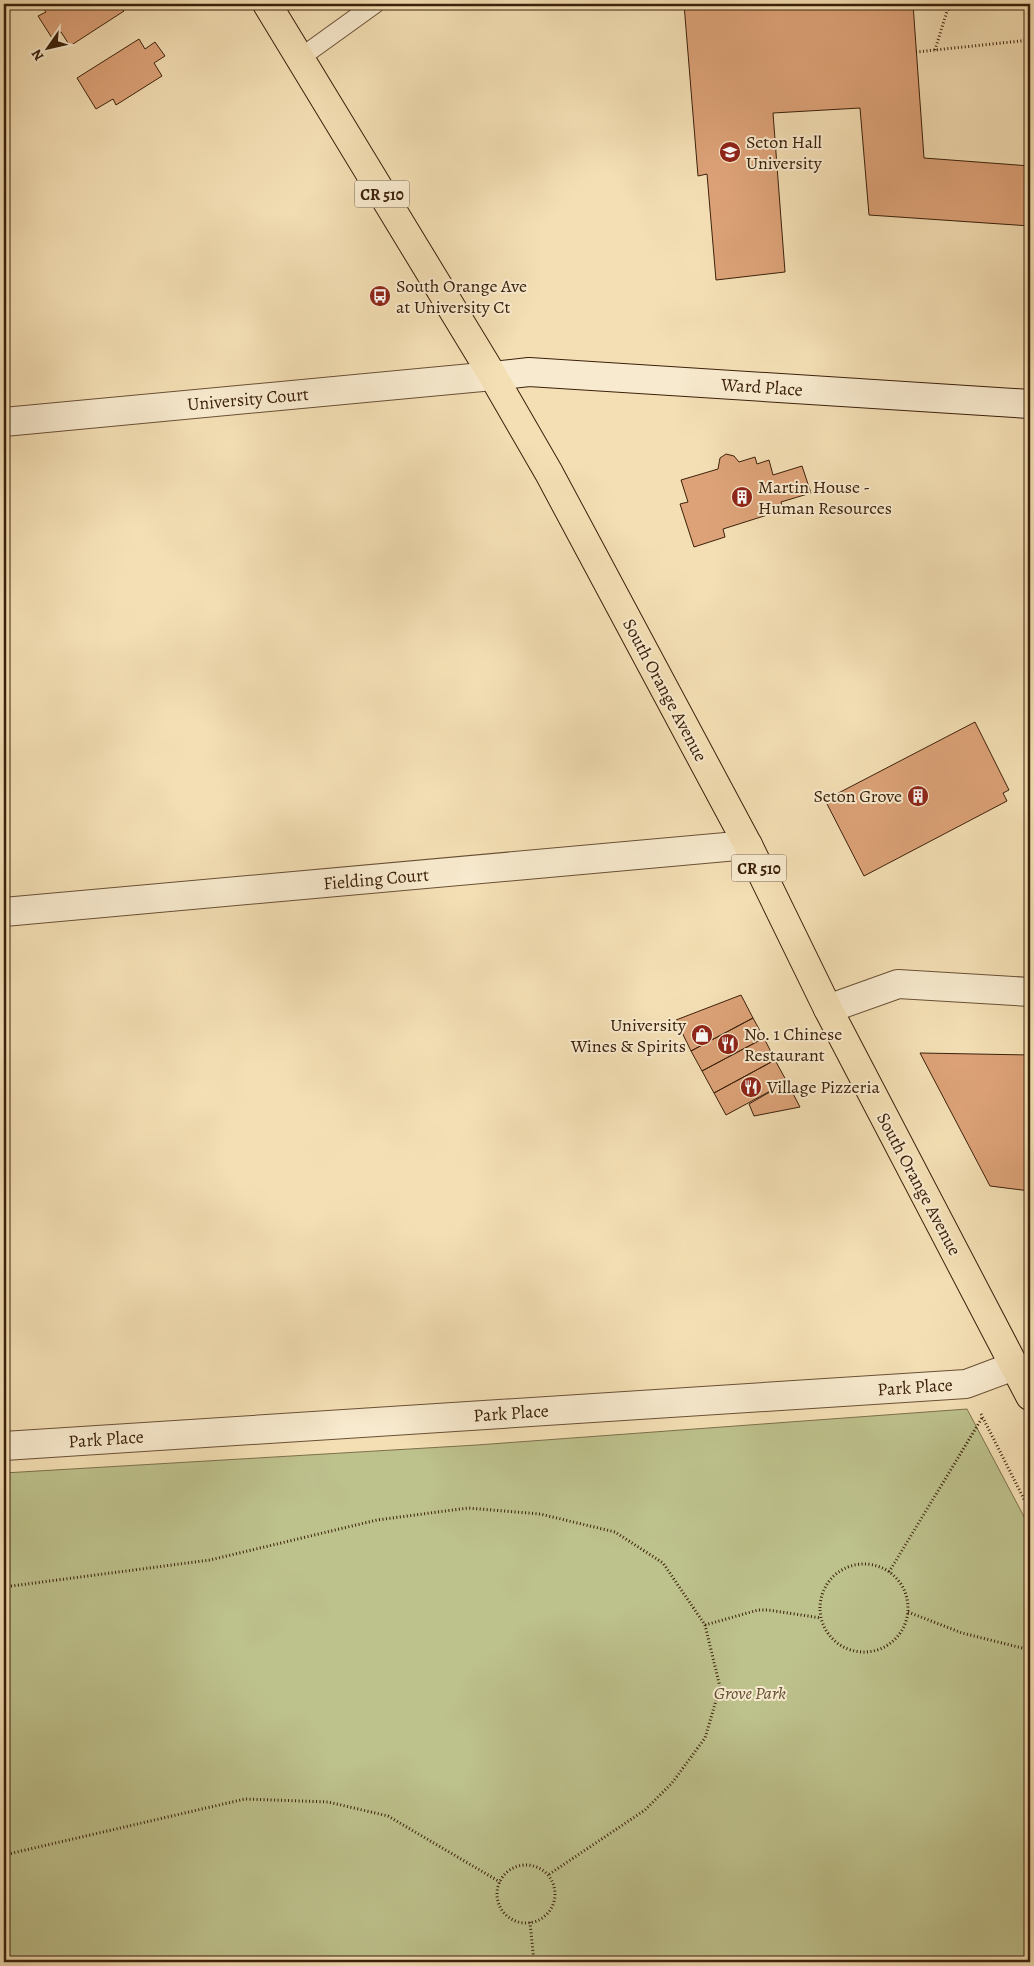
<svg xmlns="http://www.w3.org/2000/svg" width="1034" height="1966" font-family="Alegreya,serif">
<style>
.green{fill:#bdc18c;stroke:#7c704c}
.building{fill:#dda278;stroke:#3b200b}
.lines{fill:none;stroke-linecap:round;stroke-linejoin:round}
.lane-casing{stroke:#695035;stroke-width:20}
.street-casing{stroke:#695035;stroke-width:30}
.secondary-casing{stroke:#3b200b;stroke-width:30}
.primary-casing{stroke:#3b200b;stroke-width:30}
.path{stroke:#3b200b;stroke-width:3;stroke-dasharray:1 2.5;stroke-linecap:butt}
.lane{stroke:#f8eace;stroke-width:18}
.street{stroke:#f8eace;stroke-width:28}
.secondary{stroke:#f8eace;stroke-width:28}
.primary{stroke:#f4dfb4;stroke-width:28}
.labels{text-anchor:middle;stroke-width:4;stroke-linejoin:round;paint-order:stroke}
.shield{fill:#f8eace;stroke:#745d46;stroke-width:1}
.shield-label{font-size:16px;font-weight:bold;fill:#3b200b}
.poi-label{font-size:18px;fill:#3b200b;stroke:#f8eace;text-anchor:start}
.street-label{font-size:18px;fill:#3b200b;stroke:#f8eace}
.park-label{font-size:18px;font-style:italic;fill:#625032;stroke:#f8eace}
</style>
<rect width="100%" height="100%" fill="#f4dfb4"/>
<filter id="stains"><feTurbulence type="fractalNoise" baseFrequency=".004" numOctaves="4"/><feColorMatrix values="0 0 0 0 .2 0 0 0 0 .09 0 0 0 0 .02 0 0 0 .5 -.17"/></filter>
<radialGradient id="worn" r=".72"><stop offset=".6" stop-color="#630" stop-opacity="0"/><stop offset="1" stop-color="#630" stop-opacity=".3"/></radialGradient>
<path class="green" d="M967 1409 1030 1528V1962H4V1473L477 1445Z"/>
<path class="building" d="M44 4H119L124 11 70 46 61 32 52 38 38 16 46 12 41 5Z
M684 4H767L768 8 820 4H913L924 158 1030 166V226L869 215 860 108 773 113 785 272 716 280 707 174 698 176Z
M139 39 145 49 155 42 165 56 154 63 162 76 116 105 113 99 96 109 77 78Z
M726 454 734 456 739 462 755 457 757 464 769 460 773 475 802 466 811 493 781 502 783 510 723 529 725 537 694 547 680 504 688 502 681 480 718 469 720 458Z
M975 722 1009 790 1003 793 1007 801 864 876 825 800Z
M741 995 753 1018 691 1051 676 1020Z
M753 1018 764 1038 702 1071 691 1051Z
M764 1038 775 1060 714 1093 702 1071Z
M920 1053 1030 1055V1191L990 1186Z
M775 1060 787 1082 726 1115 714 1093Z
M787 1082 800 1107 754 1116 749 1104Z"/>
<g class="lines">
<g class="lane-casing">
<path id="lane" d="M300 58 375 4"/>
</g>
<g class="street-casing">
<path id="street" d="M4 422 493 376
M4 912 748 845
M828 1009 898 984 1030 992
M4 1446 966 1384 1014 1366"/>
</g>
<g class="secondary-casing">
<path id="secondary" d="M493 376 529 372 1030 404"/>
</g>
<g class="primary-casing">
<path id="primary" d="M267 4 493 376 549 473 748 845 828 1009 1030 1396"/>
</g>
<path class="path" d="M807 4V5
M935 50 947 11 953 4
M916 52 1030 40
M981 1414 1030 1511
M820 1608a44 44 0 1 1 88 0a44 44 0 1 1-88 0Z
M889 1572 982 1418
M4 1587 210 1560 377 1520 468 1508 540 1514 615 1532 663 1563 705 1625 720 1687 705 1738 672 1783 645 1810 548 1875
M908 1612 962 1633 1030 1650
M705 1625 758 1610H768L821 1618
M4 1855 245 1799 328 1802 388 1816 500 1882
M497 1894a29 29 0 1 1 58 0a29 29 0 1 1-58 0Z
M530 1922 534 1962"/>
<use href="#lane" class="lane"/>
<use href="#street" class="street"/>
<use href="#secondary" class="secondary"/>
<use href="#primary" class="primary"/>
</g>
<defs>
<g id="university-disc" transform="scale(1.125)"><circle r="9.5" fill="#8f2418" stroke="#f8eace"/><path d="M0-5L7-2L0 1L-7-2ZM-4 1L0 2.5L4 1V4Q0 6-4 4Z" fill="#fff"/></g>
<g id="bus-disc" transform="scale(1.125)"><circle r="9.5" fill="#8f2418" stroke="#f8eace"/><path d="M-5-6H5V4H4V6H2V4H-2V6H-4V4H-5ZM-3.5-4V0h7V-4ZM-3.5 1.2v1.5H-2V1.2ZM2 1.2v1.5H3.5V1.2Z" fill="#fff"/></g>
<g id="building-disc" transform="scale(1.125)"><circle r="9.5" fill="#8f2418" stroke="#f8eace"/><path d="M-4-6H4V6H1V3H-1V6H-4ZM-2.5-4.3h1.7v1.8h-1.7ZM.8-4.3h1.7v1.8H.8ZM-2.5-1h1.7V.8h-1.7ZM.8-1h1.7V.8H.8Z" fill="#fff"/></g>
<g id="shop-disc" transform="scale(1.125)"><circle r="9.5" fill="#8f2418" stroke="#f8eace"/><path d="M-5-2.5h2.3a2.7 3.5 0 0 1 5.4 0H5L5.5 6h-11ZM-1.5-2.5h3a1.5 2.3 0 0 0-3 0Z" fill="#fff"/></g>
<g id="restaurant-disc" transform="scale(1.125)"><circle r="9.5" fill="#8f2418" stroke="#f8eace"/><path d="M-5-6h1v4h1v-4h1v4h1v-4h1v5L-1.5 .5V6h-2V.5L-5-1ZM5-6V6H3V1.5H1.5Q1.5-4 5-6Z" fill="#fff"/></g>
</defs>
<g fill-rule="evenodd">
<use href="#university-disc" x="730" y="152"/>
<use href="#bus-disc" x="380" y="296"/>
<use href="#building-disc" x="742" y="497"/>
<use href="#building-disc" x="918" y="796"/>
<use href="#shop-disc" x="702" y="1035"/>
<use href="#restaurant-disc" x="728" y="1044"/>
<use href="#restaurant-disc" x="751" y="1087"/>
</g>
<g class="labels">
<g class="shield">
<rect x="354.5" y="180.5" width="55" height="27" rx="4"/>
<rect x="731.5" y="854.5" width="55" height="27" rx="4"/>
</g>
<g class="shield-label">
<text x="382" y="200">CR 510</text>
<text x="759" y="874">CR 510</text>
</g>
<g class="poi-label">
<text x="746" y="148">Seton Hall<tspan x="746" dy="21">University</tspan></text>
<text x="396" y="292">South Orange Ave<tspan x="396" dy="21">at University Ct</tspan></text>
<text x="758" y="493">Martin House -<tspan x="758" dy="21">Human Resources</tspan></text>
<text x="902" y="802" text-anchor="end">Seton Grove</text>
<text x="686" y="1031" text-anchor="end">University<tspan x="686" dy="21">Wines &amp; Spirits</tspan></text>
<text x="744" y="1040">No. 1 Chinese<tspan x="744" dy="21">Restaurant</tspan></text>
<text x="767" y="1093">Village Pizzeria</text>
</g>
<g class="street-label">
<text transform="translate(762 387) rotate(4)" y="6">Ward Place</text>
<text transform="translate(248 399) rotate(-5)" y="6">University Court</text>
<text transform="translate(665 690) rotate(62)" y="6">South Orange Avenue</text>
<text transform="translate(376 879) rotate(-5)" y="6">Fielding Court</text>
<text transform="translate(919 1184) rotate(62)" y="6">South Orange Avenue</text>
<text transform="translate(915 1387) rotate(-4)" y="6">Park Place</text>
<text transform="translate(511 1413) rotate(-4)" y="6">Park Place</text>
<text transform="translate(106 1439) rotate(-4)" y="6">Park Place</text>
</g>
<g class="park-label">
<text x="750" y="1699">Grove Park</text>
</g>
</g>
<rect width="1034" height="1966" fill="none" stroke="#f4dfb4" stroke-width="20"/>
<rect x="5" y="5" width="1024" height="1956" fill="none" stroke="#3b200b" stroke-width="2.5"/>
<rect x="10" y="10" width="1014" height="1946" fill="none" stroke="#3b200b"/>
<g transform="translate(48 48) rotate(236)" stroke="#f8eace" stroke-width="4" paint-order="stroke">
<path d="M0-4L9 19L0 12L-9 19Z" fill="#3b200b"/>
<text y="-8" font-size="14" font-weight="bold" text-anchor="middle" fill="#3b200b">N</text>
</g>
<rect width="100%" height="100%" filter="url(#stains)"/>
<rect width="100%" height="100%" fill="url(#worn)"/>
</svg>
